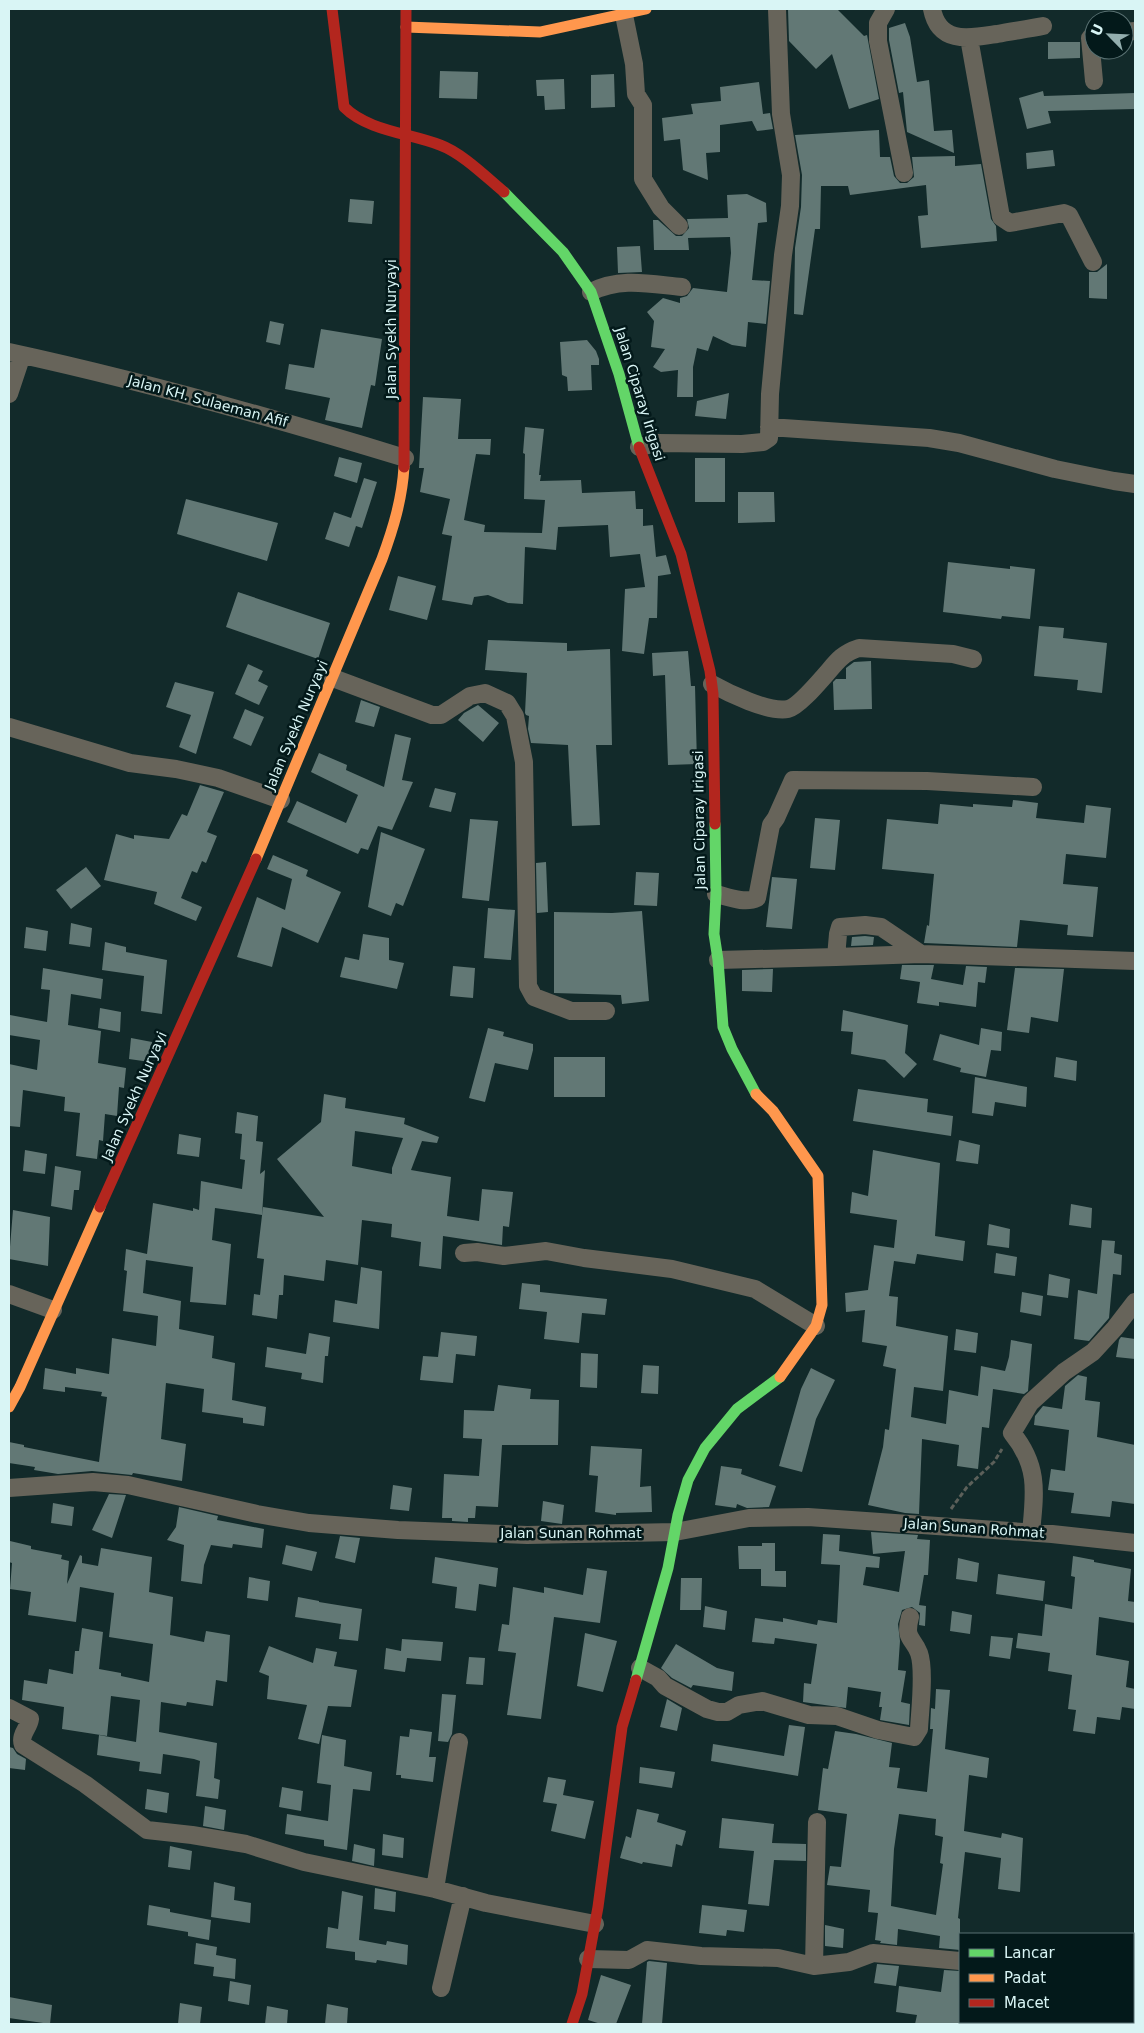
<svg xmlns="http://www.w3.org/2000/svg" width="1144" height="2033" font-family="'DejaVu Sans',sans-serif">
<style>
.building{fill:#627875;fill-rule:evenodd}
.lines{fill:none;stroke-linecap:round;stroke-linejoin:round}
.path{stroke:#5c605a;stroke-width:3;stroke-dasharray:5 2.5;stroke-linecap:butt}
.street{stroke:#67645a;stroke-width:18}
.fast{stroke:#63d668;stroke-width:11}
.slow{stroke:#ff974d;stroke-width:11}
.jam{stroke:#b3261e;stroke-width:11}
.labels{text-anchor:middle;stroke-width:5;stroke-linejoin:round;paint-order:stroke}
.street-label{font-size:14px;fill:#d9f5f5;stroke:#03191a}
</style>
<rect width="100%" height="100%" fill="#122a2a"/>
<path class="building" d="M788 9H837L864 36 867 35 879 99 849 109 832 54 816 69 789 41Z
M905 23 910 37 917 82 929 80 934 131 952 130 954 153 907 132 903 92 899 93 889 40V28Z
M1048 42H1080V58L1048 59Z
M440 71 478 72 477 99 439 98Z
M614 74 615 107 591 108V75Z
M564 79 565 109 545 110 544 96H537L536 80Z
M759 82 763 114 770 113 773 129 757 131 752 121 720 125V152L706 153 708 180 683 170 680 139 664 141 662 118 693 114 691 104 721 101 720 87Z
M1043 91 1044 96 1135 93V109L1048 111 1051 123 1027 129 1019 98Z
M879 130 880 157H890L894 176 900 183H907L914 177 912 157 955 156V166L981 164 991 219 996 226 997 241 921 248 918 216 928 215 926 185 850 195 848 186H821L820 229H815L803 315 794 314 795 248 801 207 802 175 795 135Z
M1053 150 1055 166 1027 169 1026 153Z
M747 194 766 203 767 222 758 223 752 280 770 281 766 324 748 322 746 347 732 345 713 336 708 351 697 348 693 367V397H677L678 370 661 372 653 367 665 349 651 347 654 321 647 312 663 298 680 303V298L687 296 693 288 727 292 731 253 730 237 688 238 689 250H654L653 220H658L676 236H682L689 228 687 219 728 218 727 195Z
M350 199 374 201 372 224 348 222Z
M640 246 642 272 618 273 617 247Z
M1107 264V299L1089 298V272H1097Z
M270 321 284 324 280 345 266 342Z
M321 329 382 339 375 386 371 385 362 428 325 420 330 398 285 389 289 364 314 368Z
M587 340 596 351 599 359V365H591L592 390 568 391 567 377 562 375 560 342Z
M729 393 726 419 695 416 697 401Z
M423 397 461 399 458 439H491L490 455 476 454 464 520 485 525 484 532 542 533 545 500 524 499 525 454 523 453 525 427 544 429 539 475H541L540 481 581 480 582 493 635 491 636 509H643V526L653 525 656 557 666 555 671 574 658 576 657 618H649L644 654 622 651 625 589 645 587 640 554 610 557 608 525 558 527 556 550 525 547 523 604 508 603 488 595 474 597 472 605 442 600 452 536 442 534 450 499 420 492 424 468H419Z
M339 457 362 463 357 483 334 476Z
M695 458H725V502H695Z
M364 478 377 482 362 528 356 526 349 547 325 539 334 512 351 518Z
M738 492H774L775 522 738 523Z
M186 499 278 523 267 561 177 534Z
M948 562 1010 569V566L1035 569 1030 619 1002 616 1001 619 943 612Z
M398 576 436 586 427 620 389 610Z
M238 592 330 623 318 659 226 627Z
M1039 626 1064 628 1063 638 1107 643 1102 693 1077 690 1078 680 1034 676Z
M488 640 567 643V651L610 649 612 745H596L600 825 572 826 568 745 531 743 528 729 529 716 526 715 525 713 527 673 485 670Z
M688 651 691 686H695L697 764 668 765 665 675 653 676 652 653Z
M871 661 872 709 834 710 833 682 836 679H846V668L854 662Z
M248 664 263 671 258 681 268 686 259 705 235 694Z
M175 682 214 692 196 754 179 747 191 715 166 707Z
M361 700 380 707 374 727 355 722Z
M478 705 499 723 483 742 458 720 464 713Z
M245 709 264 717 251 746 233 738Z
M395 734 411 738 402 780 413 782 392 830 378 826 368 850 361 848 358 854 287 822 297 801 346 823 358 795 311 772 319 753 347 765 346 770 384 787Z
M200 785 224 792 207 832 217 836 206 863 202 861 197 873 192 871 181 898 202 907 196 921 154 904 157 892 104 880 116 834 134 839V835L169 839 182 814 187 816Z
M435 788 456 793 451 812 429 807Z
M1013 800 1038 803 1036 818 1084 823 1086 805 1111 808 1106 858 1066 854 1063 884 1098 887 1093 937 1067 935 1068 925 1020 920 1017 947 924 943 927 925 929 926 934 874 882 869 887 819 938 824 940 804 973 807V804L1012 807Z
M815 818 840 820 835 870 810 868Z
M470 819 498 821 489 901 462 898Z
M381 832 425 849 403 906 396 903 391 916 368 907Z
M273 855 308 870 306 876 341 892 318 943 282 927 272 967 237 957 257 897 285 910 292 879 267 869Z
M546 862 548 912 537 913 536 863Z
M86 867 101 886 71 909 56 890Z
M636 872 659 873 657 906 634 905Z
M772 877 797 879 792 929 766 927Z
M488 908 515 910 511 960 484 958Z
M642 911 649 1001 622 1004 621 995 554 993V912L612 913Z
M71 923 92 928 90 947 69 944Z
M26 927 48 931 46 951 24 948Z
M363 934 389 938V960L404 963 397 989 340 977 345 957 359 960Z
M865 936 874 937 873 945 851 946 852 937Z
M105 942 126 947V952L167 960 162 1014 141 1011 144 976 102 970Z
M902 965H934L931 979 963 985 966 966 987 967 985 983 978 982 976 1007 939 1002V1006L917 1003 920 982 900 979Z
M453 966 475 968 473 998 450 996Z
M43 968 103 979 101 999 71 994 68 1025 101 1031 98 1063 126 1068 124 1088 119 1087 117 1116 105 1114 103 1141 99 1140 97 1159 76 1156 80 1113 64 1111 65 1097 23 1090 20 1127 9 1126V1064L37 1070 40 1040 9 1035 10 1015 47 1022 50 990 41 989Z
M1015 968 1064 969 1058 1022 1031 1017 1029 1033 1007 1030Z
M773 969 772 992 742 991V970Z
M100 1008 121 1012 120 1032 98 1028Z
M843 1010 908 1025 905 1053 917 1064 904 1078 885 1060 851 1054 853 1032 841 1031Z
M488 1028 504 1032 503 1036 533 1044V1050L528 1070 495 1063 485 1102 469 1098Z
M981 1028 1002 1032 1001 1051 991 1050 986 1077 960 1072 961 1068 933 1060 940 1034 979 1045Z
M131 1038 152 1042 150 1062 129 1059Z
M554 1057H605V1097H554Z
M1056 1057 1077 1061 1076 1081 1054 1077Z
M975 1077 1027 1087 1026 1107 995 1102 993 1116 972 1113Z
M858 1089 928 1099 927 1112 953 1116 951 1136 853 1121Z
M324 1094 346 1098 345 1108 405 1118 404 1124 439 1137 437 1143 422 1141 411 1170 451 1177 447 1216 479 1221 482 1189 513 1192 509 1227 503 1226 502 1245 443 1236 441 1269 419 1266 421 1242 391 1237 392 1224 362 1220 358 1265 326 1260 324 1281 284 1275 283 1295H279L277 1319 252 1315 254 1294 260 1295 264 1259 257 1258 263 1207 324 1217 277 1159 321 1122ZM355 1131 403 1138 392 1168V1174L352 1166Z
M237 1112 258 1116 256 1141 263 1142 260 1174 265 1170 262 1215 215 1208 212 1240 231 1244 226 1305 190 1302 193 1267 146 1260 143 1293 181 1301 179 1329 214 1336 212 1358 235 1363 232 1400 266 1407 264 1426 243 1423V1418L202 1412 204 1389 166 1383 161 1439 186 1444 182 1481 133 1473 132 1475 92 1471 58 1474 34 1470 35 1467 9 1463V1442L24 1445V1447L99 1462 107 1397 101 1396 102 1392 65 1387V1392L43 1389 45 1368 76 1374V1368L109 1374 112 1338 156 1346 158 1316 123 1311 127 1271 124 1270 126 1249 147 1254 153 1203 193 1211V1208L199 1210 201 1181 242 1189 245 1160 240 1159 242 1134 235 1133Z
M179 1134 201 1138 199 1157 177 1154Z
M959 1140 980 1145 978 1164 956 1161Z
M25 1150 47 1154 45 1174 23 1171Z
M873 1150 940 1163 935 1236 965 1241 963 1261 917 1254 915 1264 894 1261 889 1296 898 1297 896 1326 948 1336 943 1391 914 1387 911 1417 946 1424 949 1390 978 1396 981 1366 1005 1371 1009 1357 1011 1340 1032 1344 1028 1391 1024 1394 993 1389 989 1428 982 1427 978 1469 957 1466 959 1445 922 1439 919 1514 905 1513 868 1505 883 1447 885 1429 889 1430 896 1369 883 1366 887 1346 862 1342 865 1310 846 1312 845 1293 868 1290 874 1245 894 1248 897 1220 850 1213 852 1192 868 1196Z
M55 1166 81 1171 79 1190H74L72 1210 51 1206Z
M1071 1204 1092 1208 1091 1228 1069 1225Z
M13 1210 50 1217 48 1266 9 1259Z
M989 1224 1010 1229 1009 1248 987 1245Z
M1102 1240 1115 1241 1114 1253 1122 1255 1121 1275 1113 1274 1109 1318 1089 1341 1074 1339 1078 1290 1097 1294Z
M996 1253 1017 1257 1015 1276 994 1273Z
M361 1267 382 1271 379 1329 333 1322 335 1300 357 1304Z
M1049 1274 1070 1279 1068 1298 1047 1295Z
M522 1283 540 1285V1292L607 1299 605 1315 582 1313 579 1343 544 1339 547 1312 519 1309Z
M1022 1292 1043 1296 1041 1316 1020 1312Z
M956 1329 978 1333 976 1353 954 1350Z
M441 1332 477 1336 475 1356 456 1354 453 1383 420 1380 423 1356 438 1357Z
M309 1333 330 1337 328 1356H325L323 1383 301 1379 302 1373 265 1367 267 1347 306 1354Z
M1121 1337 1135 1339V1359L1116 1357 1119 1340Z
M581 1353 598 1354 597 1388 580 1387Z
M643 1365 659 1366 658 1394 641 1393Z
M811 1368 835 1380 816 1419 802 1472 779 1466 801 1389Z
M1078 1375 1087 1377 1085 1400 1100 1402 1097 1437 1135 1445V1504L1112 1501 1110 1517 1071 1513 1074 1493 1048 1490 1051 1469 1065 1471 1069 1430 1034 1425 1035 1416 1043 1406 1062 1409 1065 1386Z
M498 1385 531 1389 530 1399 559 1400 558 1445H502L498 1507 476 1506 475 1518H468V1522L452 1521V1518H442L444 1474 479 1476 482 1439 463 1438 464 1410 494 1411Z
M591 1446 642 1449 640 1487 651 1486 652 1512 616 1513V1515L595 1512 598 1476 589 1475Z
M721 1466 742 1469 741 1474 776 1486 769 1507 747 1508 737 1504 736 1508 715 1505Z
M393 1485 412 1488 409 1511 390 1509Z
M109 1494 126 1495 112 1538 92 1530Z
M543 1501 564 1505 562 1524 541 1521Z
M53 1503 74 1507 72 1526 51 1523Z
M179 1507 218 1516 217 1520 264 1529 262 1548 233 1544 232 1548 211 1545 204 1565 202 1584 181 1581 184 1545 167 1540 176 1527Z
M871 1532 918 1535 917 1539 930 1540 928 1575H924L919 1605 926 1606 925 1626 919 1625 920 1613 912 1607 902 1610 898 1624 900 1641 898 1670 906 1671 901 1702 910 1704 909 1725 880 1720 882 1707H879L881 1692 848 1687 846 1708 803 1702 804 1683 811 1684 817 1644 775 1638 774 1644 752 1642 755 1618 783 1622V1618L817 1625 818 1620 837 1623 840 1565 821 1564 823 1534 840 1535 839 1551 880 1557 879 1568 866 1567 863 1585 899 1592 905 1551 873 1554Z
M340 1536 360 1538 355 1563 335 1558Z
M10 1541 31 1546V1549L62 1555 61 1559 69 1561 67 1584 80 1555 82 1556V1563L98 1566 101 1548 152 1557 149 1592 173 1597 170 1635 204 1642 206 1631 230 1635 227 1682 216 1680 213 1706 187 1702 186 1706 161 1702 159 1732 217 1743 214 1778 220 1780 218 1799 196 1796 200 1761 194 1759 163 1754 161 1774 139 1771 140 1762 97 1755 99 1735 136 1742 140 1700 111 1696 107 1736 62 1729 64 1707 22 1700 24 1680 47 1684 49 1669 73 1674 75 1651H79L82 1628 103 1632 99 1669 121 1673V1676L149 1682 153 1644 109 1637 114 1593 80 1587 76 1622 28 1615 31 1592 10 1589 12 1563 9 1562Z
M762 1543H775V1571H786V1587L761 1586V1569H739L738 1546H762Z
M286 1545 317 1552 312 1571 282 1564Z
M1073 1556 1094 1560V1562L1131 1569 1128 1601 1135 1602V1623L1099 1617 1096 1655 1129 1661 1126 1687 1135 1689V1709L1122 1707 1120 1720 1097 1717 1095 1734 1073 1731 1076 1710 1068 1709 1072 1675 1048 1671 1050 1653 1016 1648 1018 1633 1042 1636 1045 1604 1072 1609 1075 1577 1071 1576Z
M435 1557 498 1568 496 1587 479 1584 476 1611 455 1608 457 1587 432 1583Z
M958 1558 979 1563 977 1582 956 1579Z
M587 1568 607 1571 600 1623 554 1617 541 1719 507 1715 516 1653 498 1651 502 1624 509 1625 513 1587 544 1593V1587L583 1595Z
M998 1574 1045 1581 1043 1601 996 1594Z
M249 1577 270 1581 268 1601 247 1598Z
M681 1578H702L701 1610H680Z
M298 1597 319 1601V1602L362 1609 358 1641 339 1639 341 1624 295 1617Z
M705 1606 727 1611 725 1630 703 1627Z
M952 1611 972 1615 970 1634 950 1631Z
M585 1633 617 1641 603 1692 577 1686Z
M991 1636 1013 1638 1010 1659 989 1656Z
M402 1639 443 1642 441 1661 407 1658 405 1672 384 1669 386 1648 401 1651Z
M676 1644 717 1668 734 1672 732 1691 693 1685 691 1688 672 1678 661 1668Z
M269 1646 313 1663 316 1648 337 1652 334 1666 357 1670 351 1707 328 1706 319 1744 298 1739 307 1705 267 1699 269 1676 259 1672Z
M469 1657 485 1658 483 1685 466 1684Z
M936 1689 950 1690 945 1749 989 1758 987 1778 969 1775 964 1831 1001 1838 1002 1833 1023 1838 1020 1892 998 1889 1001 1858 965 1852 958 1918 960 1919V1950L939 1948 940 1936 898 1929 897 1945 880 1943 881 1941 875 1940 878 1913 868 1912 870 1890 827 1885 830 1866 841 1867 847 1814 818 1810 823 1768 828 1769 835 1731 856 1734 892 1743 889 1767 900 1768 897 1788 927 1792 933 1729H930L931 1708 935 1709ZM899 1814 936 1819 935 1835 943 1837 940 1863 943 1864 936 1915 891 1906 894 1849Z
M442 1694 456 1695 452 1734 448 1742 438 1741Z
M667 1699 682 1708 677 1731 660 1727Z
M789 1725 805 1727 798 1776 711 1761 713 1744 784 1756Z
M410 1729 432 1732 429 1757H436L433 1782 401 1778V1775H396L400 1736 409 1737Z
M322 1735 346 1740 344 1766 372 1772 370 1791 353 1789 347 1850 324 1846V1840L285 1834 287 1814 328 1821 331 1785 317 1783Z
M9 1747 13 1748 17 1754 26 1759 25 1770 9 1768Z
M640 1767 675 1772 672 1788 639 1783Z
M548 1777 566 1780 563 1795 594 1801 585 1839 551 1831 557 1804 543 1802Z
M282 1787 303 1791 301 1811 279 1807Z
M147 1789 169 1793 167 1813 145 1809Z
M205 1806 226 1810 224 1830 203 1826Z
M637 1809 659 1814 657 1822 686 1831 682 1846 676 1844 672 1867 643 1862 642 1864 620 1858 626 1836 631 1838Z
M722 1818 774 1824 772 1843 806 1844V1861L774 1860 769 1906 748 1904 754 1851 719 1848Z
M383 1834 404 1838 403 1858 382 1855Z
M354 1844 375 1849 374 1866 352 1861Z
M170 1846 192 1851 190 1870 168 1867Z
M214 1882 235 1887 234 1900 251 1903 250 1923 211 1917Z
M375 1888 396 1892 395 1912 374 1909Z
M342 1891 363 1896 359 1940 386 1945 387 1941 408 1945 407 1965 377 1960 376 1963 355 1960V1952L326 1948 328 1927 338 1929Z
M149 1905 170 1909V1912L211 1920 209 1940 188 1936V1932L147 1925Z
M702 1905 747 1910 744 1932 727 1930 726 1936 699 1933Z
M825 1925 844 1929 843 1948 825 1946Z
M196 1943 217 1947 216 1955 236 1959 235 1979 213 1976 214 1967 194 1964Z
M649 1961 667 1963 662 2024H642L647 1962Z
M877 1964 899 1966 896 1986 874 1983Z
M944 1970 960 1971V2024H915L917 2015 896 2012 899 1986 941 1992Z
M601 1975 631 1985 616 2024H601L588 2020Z
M230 1981 251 1985 249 2005 228 2001Z
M9 1997 52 2005 50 2024 9 2018Z
M180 2003 202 2007 200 2024H178Z
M327 2004 348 2008 347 2024H325Z
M267 2006 288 2010 287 2024H265Z"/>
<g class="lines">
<path class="path" d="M951 1509 967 1487 994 1462 1002 1449
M1133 1943H1135"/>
<path class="street" d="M886 9 878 23V41L904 173
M932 9C939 45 970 38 997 34 1013 31 1028 29 1043 26
M624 15 634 64 636 94 643 105V179L661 208 679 226
M1124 32 1135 31
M1094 34 1090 38 1094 81
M969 38 1001 217 1010 223 1064 213 1069 215 1093 262
M591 292C620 277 650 284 682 287
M9 352C143 381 274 418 405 458
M9 394 22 355
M769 427 929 438 959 443 1055 469 1114 481 1135 484
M639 447 658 443 742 444 763 442 769 438 770 394 783 255 790 206 791 175 781 114 777 9
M333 678 432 715H441L470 696 485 693 507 703 515 716 524 762 528 986 534 997 571 1011H606
M712 684C728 693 769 713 788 709 798 707 819 682 827 673 837 661 843 653 859 648L953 654 973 659
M9 727 130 763 176 769 218 778 281 800
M716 894C728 897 745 904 757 898L771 825 776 818 793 780 927 781 1033 787
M836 957 921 954
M718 960 836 957 838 934 840 927 865 925 881 927 921 954 1135 961
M464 1253 477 1252 504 1256 546 1251 584 1258 672 1269 755 1289 816 1326
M9 1294 53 1310
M9 1488 93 1482 128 1485 257 1514 309 1523 398 1530 527 1535 675 1532 749 1518 808 1517 1052 1534 1135 1543
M1031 1532C1035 1492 1039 1466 1012 1433L1030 1403 1064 1372 1093 1352 1115 1328 1135 1302
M640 1668 658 1678 665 1686 707 1709 718 1712H727L739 1705 762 1701 809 1715 837 1716 878 1730 914 1737 919 1729C920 1710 925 1670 919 1653 913 1637 904 1640 910 1617
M9 1708 30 1719C29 1728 19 1735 23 1745L85 1784 147 1830 192 1835 246 1844 304 1862 435 1889 486 1903 595 1924
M435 1889 459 1742
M588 1959 629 1960 647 1950 701 1956 778 1958 814 1966 849 1962 873 1953 960 1961
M814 1966 817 1822
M441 1988 463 1896"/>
<path class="fast" d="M504 192 563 252 591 292 619 374 639 447
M715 824 716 894 714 934 718 960 723 1027 732 1049 756 1094
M636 1680 668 1568 678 1515 688 1480 705 1448 737 1409 780 1377"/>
<path class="slow" d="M406 27 540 32 646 9
M256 859 382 559C393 529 402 500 404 467
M756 1094 773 1111 818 1176 822 1305 816 1326 780 1377
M9 1407 20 1387 100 1207"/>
<path class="jam" d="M332 9 344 107C368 131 409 133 440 145 462 153 486 177 504 192
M639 447 681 554 710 671 713 694 715 824
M404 467 406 9
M100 1207 256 859
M572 2024 582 1994 598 1907 622 1727 636 1680"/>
</g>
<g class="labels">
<g class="street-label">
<text transform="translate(391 329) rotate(-90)" y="5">Jalan Syekh Nuryayi</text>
<text transform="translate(640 394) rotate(73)" y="5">Jalan Ciparay Irigasi</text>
<text transform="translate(208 401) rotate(15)" y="5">Jalan KH. Sulaeman Afif</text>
<text transform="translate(296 725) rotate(-67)" y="5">Jalan Syekh Nuryayi</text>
<text transform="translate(699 820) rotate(-91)" y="5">Jalan Ciparay Irigasi</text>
<text transform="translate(134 1096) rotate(-66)" y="5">Jalan Syekh Nuryayi</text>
<text transform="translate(974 1528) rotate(4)" y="5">Jalan Sunan Rohmat</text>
<text x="571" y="1538">Jalan Sunan Rohmat</text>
</g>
</g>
<rect width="1144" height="2033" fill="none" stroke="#d9f5f5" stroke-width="20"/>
<rect x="959" y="1933" width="175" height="90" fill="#03191a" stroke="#597172"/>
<rect x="969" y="1949" width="25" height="8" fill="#63d668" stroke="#597172"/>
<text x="1004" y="1958" font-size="15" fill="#d9f5f5">Lancar</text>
<rect x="969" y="1974" width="25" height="8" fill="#ff974d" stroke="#597172"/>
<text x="1004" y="1983" font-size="15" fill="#d9f5f5">Padat</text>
<rect x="969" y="1999" width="25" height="8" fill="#b3261e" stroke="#597172"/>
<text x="1004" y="2008" font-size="15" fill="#d9f5f5">Macet</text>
<g transform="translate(1109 35) rotate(294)"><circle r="24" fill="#03191a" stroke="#597172"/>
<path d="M0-4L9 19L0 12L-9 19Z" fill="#93aeae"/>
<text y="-8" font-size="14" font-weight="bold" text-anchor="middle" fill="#d9f5f5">U</text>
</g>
</svg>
